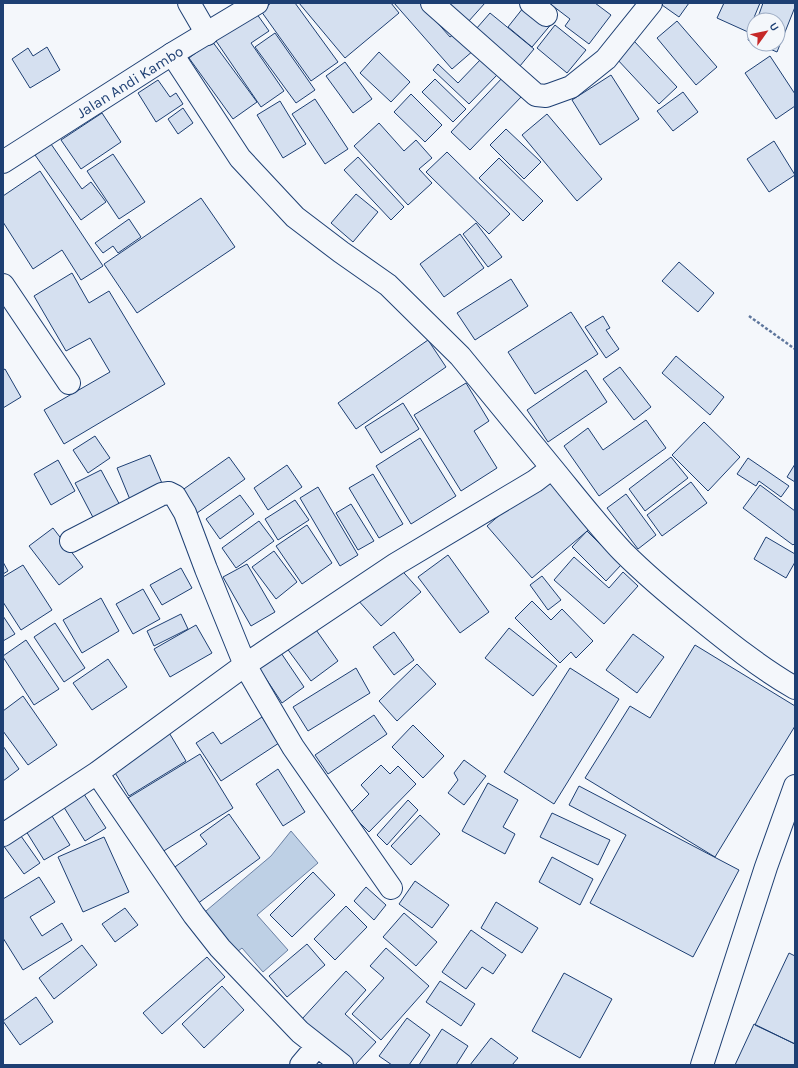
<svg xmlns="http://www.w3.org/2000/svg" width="798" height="1068" font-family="Karla,sans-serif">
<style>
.water{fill:#bed0e5;stroke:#687fa3}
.building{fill:#d5e0f0;stroke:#1d3f73}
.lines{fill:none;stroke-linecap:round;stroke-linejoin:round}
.minor-casing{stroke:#1d3f73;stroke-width:24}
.tertiary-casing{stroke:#1d3f73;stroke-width:24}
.path{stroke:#5e769c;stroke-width:2.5;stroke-dasharray:3 2;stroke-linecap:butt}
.minor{stroke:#f4f7fb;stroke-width:22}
.tertiary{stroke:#f4f7fb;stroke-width:22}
.labels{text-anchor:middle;stroke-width:3;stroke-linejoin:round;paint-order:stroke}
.street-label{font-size:15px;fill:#1d3f73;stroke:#f4f7fb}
</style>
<rect width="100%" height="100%" fill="#f4f7fb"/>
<path class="water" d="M291 831 318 863 257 915 288 950 263 972 242 948 233 955 200 916 271 856Z"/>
<path class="building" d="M271 3H295L338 62 311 81 261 11Z
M299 3H391L399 13 345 58Z
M394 3H420L450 37 458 31 474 50 452 69Z
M447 3H485L468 22Z
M527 3 553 22 532 47 508 27Z
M549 3H595L611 15 589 44 565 26 570 19Z
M664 3H689L679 17 662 5Z
M724 3H760L748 32 717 18Z
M763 3H795V7L777 52 758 44H778V20H757Z
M254 10 269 31 251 43 284 91 261 107 214 38Z
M490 13 534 49 515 72 470 36Z
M677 21 717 67 696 85 657 38Z
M555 25 586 50 567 73 537 48Z
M754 26V42L748 40Z
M275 33 315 90 296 103 255 47Z
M212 41 257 102 233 119 189 58Z
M634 41 677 87 659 104 616 58Z
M47 47 60 70 30 88 12 59 28 48 33 56Z
M379 52 410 82 391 102 360 73Z
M770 56 795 94V106L776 119 745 73Z
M481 59 497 75 469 104 433 70 438 64 458 83Z
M345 62 372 99 353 113 326 76Z
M611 75 639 119 600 145 572 100Z
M504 76 523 95 470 150 451 132Z
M435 79 466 109 453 122 422 92Z
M158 80 170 97 176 93 183 104 156 122 138 93Z
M683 92 698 112 673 131 657 111Z
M411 94 442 125 425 142 394 112Z
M315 99 348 149 325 164 292 114Z
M280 101 306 144 283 158 257 115Z
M183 108 193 123 178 134 168 119Z
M102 113 121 142 81 169 61 140Z
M547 114 602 179 577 201 522 135Z
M379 123 404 151 416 140 432 158 419 169 432 183 408 205 354 146Z
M506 129 541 162 524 179 490 145Z
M774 141 795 175 769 192 747 159Z
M51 144 82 189 91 182 106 202 81 220 35 155Z
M447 152 510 214 489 234 426 172Z
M113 154 145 202 119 219 87 171Z
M358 157 404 207 391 220 344 170Z
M499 158 543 201 523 221 479 178Z
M40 171 103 266 81 280 62 250 33 269 3 222V196Z
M356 194 378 212 353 242 331 223Z
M201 198 235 247 137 313 104 264Z
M129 219 141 237 118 253 113 246 103 253 95 243Z
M476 223 502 257 488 267 463 234Z
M460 234 484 268 444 297 420 264Z
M679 262 714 293 698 312 662 281Z
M72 273 89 303 109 291 165 384 64 444 44 410 110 372 90 338 66 351 34 296Z
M511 279 528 306 475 340 457 313Z
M571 312 598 354 535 394 508 352Z
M603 316 610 328 606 330 619 349 606 358 585 327Z
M428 340 446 367 356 429 338 403Z
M676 356 724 397 710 415 662 373Z
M620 367 651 407 634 420 603 379Z
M5 369 21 397 3 408V370Z
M586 370 607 402 548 442 527 410Z
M466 383 489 421 474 431 497 468 461 491 414 415Z
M403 403 419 429 381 453 365 427Z
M646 420 666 448 599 496 564 446 588 428 603 450Z
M704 422 740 457 708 491 672 455Z
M95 436 110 458 88 473 73 450Z
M420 438 456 496 411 524 376 466Z
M150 455 164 488 131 502 117 468Z
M229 457 245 479 197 513 181 491Z
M671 457 688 478 645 511 629 489Z
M748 458 789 486 781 497 759 481 756 486 737 474Z
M58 460 75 491 51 505 34 474Z
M795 464V482L787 477Z
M287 465 302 487 268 510 254 488Z
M101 470 123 511 97 525 75 483Z
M548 473 593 526 532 578 487 526Z
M373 474 403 524 379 538 349 488Z
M691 482 707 503 662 536 647 515Z
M760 485 795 511V543L793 545 743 508Z
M318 487 358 555 340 566 300 498Z
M626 494 656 535 638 549 607 508Z
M240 495 254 514 220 539 206 519Z
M295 500 309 520 278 540 265 519Z
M351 504 374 541 358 550 336 513Z
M259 521 274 541 236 568 222 548Z
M307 525 332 563 302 584 276 546Z
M53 528 83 567 59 585 29 546Z
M587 531 621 565 606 581 572 547Z
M766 537 795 554V562L786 578 754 559Z
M274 551 297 582 276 599 252 567Z
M448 555 489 612 460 633 418 577Z
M574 557 609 588 623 572 638 586 604 624 554 580Z
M3 562 8 571 3 574Z
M247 564 275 612 251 626 223 577Z
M23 565 52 610 21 630 3 602V577Z
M397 565 421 592 381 626 357 599Z
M181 568 192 588 162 605 150 585Z
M542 576 561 600 548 610 530 585Z
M143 589 160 619 133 634 116 604Z
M101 598 119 631 82 653 63 620Z
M532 601 551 620 562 609 593 641 576 658 571 652 560 663 515 618Z
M181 614 188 629 154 646 147 631Z
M3 616 15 634 3 641Z
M55 623 85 668 64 682 34 637Z
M196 625 212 653 170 677 154 649Z
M314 627 338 661 311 681 286 647Z
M509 628 557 666 533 696 485 658Z
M394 632 414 660 394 675 373 647Z
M633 634 664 657 637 693 606 670Z
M26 640 59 689 34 705 3 657V656Z
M695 645 795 706V726L715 857 585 778 630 706 650 718Z
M277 647 304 687 282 703 255 662Z
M108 659 127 687 92 710 73 683Z
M417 664 436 684 397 721 379 701Z
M356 668 370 693 308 731 293 707Z
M570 668 619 699 554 804 504 772Z
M23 696 57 745 28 765 3 731V711Z
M374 715 387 734 328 774 315 755Z
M262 717 279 743 221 781 196 743 213 732 221 744Z
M413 725 444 756 423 778 392 747Z
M168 731 186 761 129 796 111 766Z
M3 746 19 769 3 781Z
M200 754 233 808 162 852 128 798Z
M464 760 486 776 464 805 448 793 458 780 454 773Z
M381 765 390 774 398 766 416 784 369 832 350 813 369 794 361 785Z
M278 769 305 812 283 826 256 784Z
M488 783 518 800 503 827 515 834 505 854 462 831Z
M579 786 739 870 693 957 590 903 626 835 569 805Z
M80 788 106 828 85 841 60 801Z
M408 800 418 810 387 845 377 835Z
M47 808 70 845 44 860 21 823Z
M552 813 610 840 598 865 540 837Z
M229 814 260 858 197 904 172 869 207 844 200 835Z
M420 815 440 834 411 865 391 846Z
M16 829 40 863 24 874 3 845Z
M104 837 129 892 83 912 58 857Z
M552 857 593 879 580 905 539 882Z
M313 872 335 895 292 937 270 915Z
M39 877 55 902 30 917 42 936 62 923 72 940 23 970 3 938V899Z
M415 881 449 905 432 928 399 904Z
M366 887 386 905 374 920 354 901Z
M496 902 538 928 522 953 481 928Z
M346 906 367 927 335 960 314 939Z
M125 908 138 925 115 942 102 924Z
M404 913 437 942 416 966 383 937Z
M471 930 506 955 493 974 482 967 466 989 442 972Z
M307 944 325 965 287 997 269 976Z
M82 945 97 965 54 999 39 978Z
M386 948 429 986 381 1040 352 1014 384 978 370 966Z
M789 953 795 956V1044L755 1025Z
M207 957 225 977 162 1034 143 1013Z
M346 971 366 990 345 1014 376 1042 355 1065H353L302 1019Z
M564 973 612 999 580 1058 532 1031Z
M440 981 475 1004 461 1026 426 1002Z
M222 986 244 1010 204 1048 182 1024Z
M36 997 53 1022 20 1045 3 1021Z
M407 1018 430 1035 409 1065H392L379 1056Z
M754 1024 795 1044V1065H735Z
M442 1029 468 1046 456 1065H419Z
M491 1038 518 1058 512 1065H470Z"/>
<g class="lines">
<g class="minor-casing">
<path id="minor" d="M189 3 207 34
M432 3 536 95 546 96 571 87 606 59 651 3
M531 3 546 15
M172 54 240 158 295 217 341 252 388 285 460 356 552 468 535 481 396 564 245 665 97 773 194 915 220 948 300 1032 342 1065
M3 285 69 383
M552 468C575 496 598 526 623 552 646 575 671 596 696 616 728 642 759 667 795 688
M71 541 162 494 169 493 175 496 185 513 206 569 245 665 260 691 293 747 391 888
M3 835 97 773
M301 1065 317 1046
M702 1065 766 867 795 786"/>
</g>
<g class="tertiary-casing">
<path id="tertiary" d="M3 162 172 54 257 3"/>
</g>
<path class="path" d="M749 316 795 349"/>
<use href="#minor" class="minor"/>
<use href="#tertiary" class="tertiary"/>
</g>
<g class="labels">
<g class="street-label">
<text transform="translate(130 82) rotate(-32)" y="5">Jalan Andi Kambo</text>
</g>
</g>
<rect width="798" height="1068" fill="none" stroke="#1d3f73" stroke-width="8"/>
<g transform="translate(766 32) rotate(57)"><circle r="19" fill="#f4f7fb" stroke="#9eadc5"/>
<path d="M0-3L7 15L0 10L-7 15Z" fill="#c62828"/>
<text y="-6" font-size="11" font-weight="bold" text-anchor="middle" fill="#1d3f73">U</text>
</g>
</svg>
